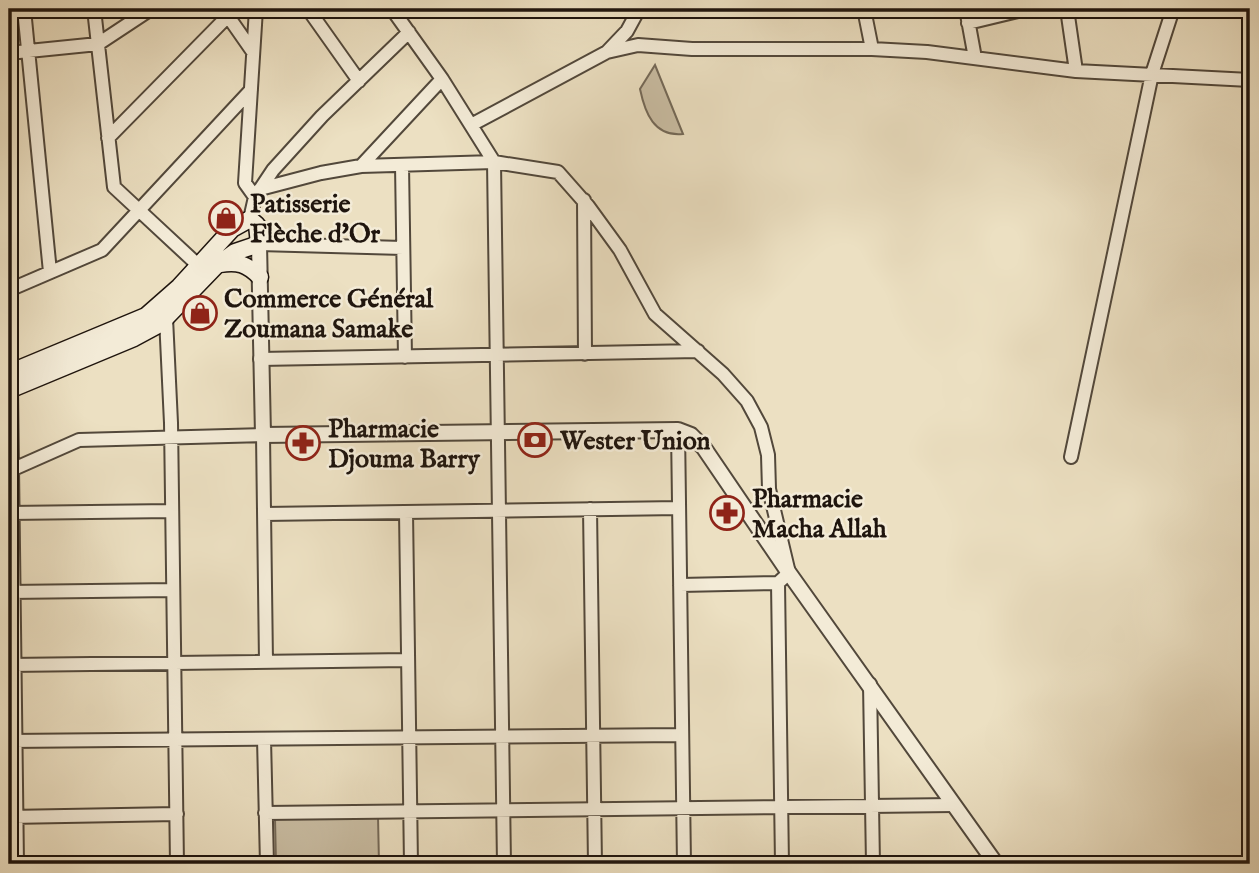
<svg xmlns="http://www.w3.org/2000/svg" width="1259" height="873" font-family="'IM FELL English',serif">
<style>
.green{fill:#c9bda3;stroke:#746958;stroke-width:2}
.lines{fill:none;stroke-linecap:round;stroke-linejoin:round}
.minor-casing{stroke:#52483b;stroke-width:16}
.tertiary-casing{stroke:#52483b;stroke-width:18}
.secondary-casing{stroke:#1f150e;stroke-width:19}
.minor{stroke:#f3ebd7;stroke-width:12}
.tertiary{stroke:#f3ebd7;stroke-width:14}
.secondary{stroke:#f3ebd7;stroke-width:16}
.labels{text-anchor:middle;stroke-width:5;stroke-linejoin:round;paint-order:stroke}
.poi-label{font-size:26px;font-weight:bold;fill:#1f150e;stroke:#f3ebd7;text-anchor:start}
</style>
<rect width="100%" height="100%" fill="#ece0c2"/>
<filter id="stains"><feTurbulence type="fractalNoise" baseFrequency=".00286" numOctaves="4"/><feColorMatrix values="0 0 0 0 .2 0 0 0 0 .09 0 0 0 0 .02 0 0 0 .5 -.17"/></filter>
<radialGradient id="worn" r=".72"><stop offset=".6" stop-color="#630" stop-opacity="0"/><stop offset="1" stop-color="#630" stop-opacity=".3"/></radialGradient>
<path class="green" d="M655 65 683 134C654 137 645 113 640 89Z
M378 816 379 864H276L275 819Z"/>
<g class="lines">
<g class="minor-casing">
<path id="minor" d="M24 9 50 272
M94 9 114 187 199 266
M223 9 253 52
M308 9 359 81
M392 9 442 79 494 162 504 864
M864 9 872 49
M966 9 975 58
M1067 9 1076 71
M968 23 1026 9
M607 52 638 45 692 49H872L927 52 1076 71 1250 80
M9 53 98 44 151 9
M471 125 607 52 627 31 639 9
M108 138 228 16
M402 165 405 357
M361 166 442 79
M260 189 321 173 361 166 494 162 558 172 588 206 620 250 655 314 723 374 747 401 761 427 768 455 769 489 789 573 778 583 782 864
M255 197 245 183 256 9
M584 200 585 354
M250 219 255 197 273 170 322 116 409 32
M259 244 403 248
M9 290 102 250 251 90
M166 318 171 423 177 864
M260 359 698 351
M9 385 11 389 17 864
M678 430 684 864
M1071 457 1152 74 1173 9
M9 471 79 440 263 435 266 662
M590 509 595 864
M406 512 411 864
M9 513 172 511
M264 514 679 508
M680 585 778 583
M9 592 173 590
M9 665 408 660
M870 684 873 864
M264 739 267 864
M9 741 682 735
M265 813 954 805
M9 817 177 814"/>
</g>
<g class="tertiary-casing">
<path id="tertiary" d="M259 244 263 435 678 430 691 435 704 448 789 573 996 864"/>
</g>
<g class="secondary-casing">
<path id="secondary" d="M220 264C238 261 247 264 260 277
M9 373 146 316 179 287 232 229 250 219 257 225 259 244 235 252 217 265 160 324 134 338 9 390"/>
</g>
<use href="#minor" class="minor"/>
<use href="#tertiary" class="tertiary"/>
<use href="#secondary" class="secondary"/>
</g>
<defs>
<g id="shop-ring" transform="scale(1.75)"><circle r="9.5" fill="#f3ebd7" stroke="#8f2418" stroke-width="1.5"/><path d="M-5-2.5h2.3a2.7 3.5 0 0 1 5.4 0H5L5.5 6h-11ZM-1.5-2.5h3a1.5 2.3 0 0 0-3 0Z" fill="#8f2418"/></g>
<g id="bank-ring" transform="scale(1.75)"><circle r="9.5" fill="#f3ebd7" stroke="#8f2418" stroke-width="1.5"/><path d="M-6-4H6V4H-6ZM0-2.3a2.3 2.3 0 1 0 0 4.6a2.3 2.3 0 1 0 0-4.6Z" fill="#8f2418"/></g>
<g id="pharmacy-ring" transform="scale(1.75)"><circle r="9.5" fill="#f3ebd7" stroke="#8f2418" stroke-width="1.5"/><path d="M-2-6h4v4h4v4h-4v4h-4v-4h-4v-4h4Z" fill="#8f2418"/></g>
</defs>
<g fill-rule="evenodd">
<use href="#shop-ring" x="226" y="218"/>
<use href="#shop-ring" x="200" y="313"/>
<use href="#bank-ring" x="535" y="440"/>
<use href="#pharmacy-ring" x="303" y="443"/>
<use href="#pharmacy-ring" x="727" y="513"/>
</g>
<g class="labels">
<g class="poi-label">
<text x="250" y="212">Patisserie<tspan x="250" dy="30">Flèche d'Or</tspan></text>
<text x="224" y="307">Commerce Général<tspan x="224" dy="30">Zoumana Samake</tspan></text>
<text x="328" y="437">Pharmacie<tspan x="328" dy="30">Djouma Barry</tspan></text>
<text x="560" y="449">Wester Union</text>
<text x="752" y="507">Pharmacie<tspan x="752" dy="30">Macha Allah</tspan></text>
</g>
</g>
<rect width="1259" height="873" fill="none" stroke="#ece0c2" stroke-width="35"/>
<rect x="10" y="10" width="1238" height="852" fill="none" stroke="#1f150e" stroke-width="3.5"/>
<rect x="18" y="18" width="1224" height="838" fill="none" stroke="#1f150e" stroke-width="2"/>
<rect width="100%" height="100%" filter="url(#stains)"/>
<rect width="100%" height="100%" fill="url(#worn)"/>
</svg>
